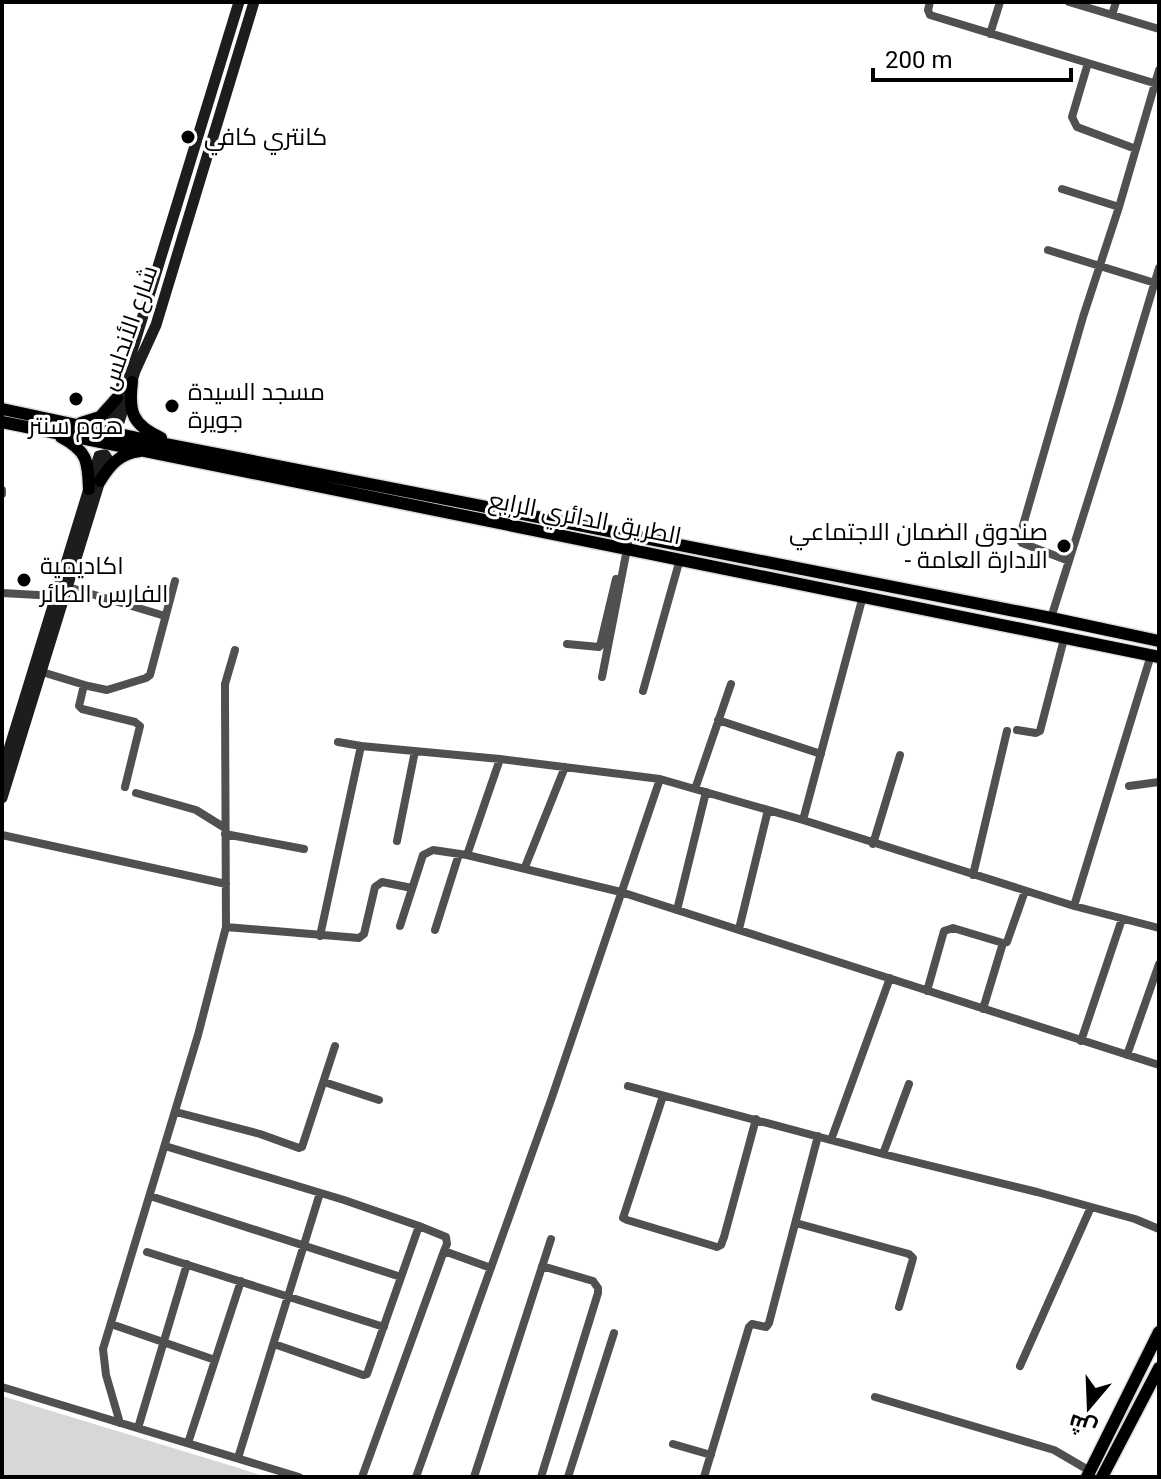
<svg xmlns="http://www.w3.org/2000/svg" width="1161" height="1479" font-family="Roboto,Cairo,sans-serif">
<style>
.green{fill:#d7d7d7}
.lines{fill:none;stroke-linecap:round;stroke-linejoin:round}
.primary-casing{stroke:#dbdbdb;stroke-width:15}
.trunk-casing{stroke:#dbdbdb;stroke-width:15}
.minor{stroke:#505050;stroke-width:8}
.secondary{stroke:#1d1d1d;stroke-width:11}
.primary{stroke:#000;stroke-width:12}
.trunk{stroke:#000;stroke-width:12}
.poi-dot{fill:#000;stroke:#fff;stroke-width:3}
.labels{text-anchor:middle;stroke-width:6;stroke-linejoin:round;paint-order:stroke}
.poi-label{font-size:24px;fill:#000;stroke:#fff;text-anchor:start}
.street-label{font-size:24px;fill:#000;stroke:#fff}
</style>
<rect width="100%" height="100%" fill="#fff"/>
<path class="green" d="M2 1396 242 1469 266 1477H2Z"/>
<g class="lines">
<g class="primary-casing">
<path id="primary" d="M132 382C128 413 133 425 161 438
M2 409 166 444 1051 618 1159 641
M2 422 1159 657
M81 423 100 417 117 398
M61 437C87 451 88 460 89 489
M100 481C110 465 120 453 140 451"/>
</g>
<g class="trunk-casing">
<path id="trunk" d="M1087 1477 1159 1332
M1102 1477 1159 1368"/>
</g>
<path class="minor" d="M930 2 928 10 930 15 1157 84
M1069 2 1159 29
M1112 15 1116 2
M990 34 1000 2
M1088 63 1072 117 1077 127 1136 149
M1062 189 1119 207
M1048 250 1155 283
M2 490V494
M1069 561 1022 543 1019 539 1083 317 1119 207 1159 70
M68 587 165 616
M2 593 56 596
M1051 618 1118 405 1159 268
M567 644 599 647 600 646 616 579
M42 672 88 686 107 690 146 678 150 675 175 581
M602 677 628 544
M84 685 79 706 82 709 135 722 140 726 125 787
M643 691 680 559
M718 720 821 754
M1017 730 1036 733 1040 731 1064 639
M338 742 361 746 500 759 660 779 803 820 1074 906 1159 928
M1129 786 1159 782
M695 789 731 684
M136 793 196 810 225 828
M803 820 863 596
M225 834 304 849
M2 835 226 884
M397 841 415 751
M873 844 900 755
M467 855 500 759
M525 867 565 767
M973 875 1007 731
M1074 906 1151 655
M677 910 706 792
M400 926 423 855 433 850 467 855 621 892 1159 1065
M226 927 359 938 364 934 375 887 382 882 412 888
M739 929 768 810
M435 930 459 854
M320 936 361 746
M927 991 944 931 953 928 1003 943 1007 942 1025 891
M983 1009 1003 943
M1081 1041 1122 919
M1127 1055 1159 964
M324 1082 379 1100
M628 1086 883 1154 1037 1192 1135 1219 1159 1229
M663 1096 623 1218 627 1220 717 1247 721 1245 724 1237 756 1119
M176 1112 260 1134 299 1148 302 1147 335 1046
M831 1140 890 978
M165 1146 344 1200 419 1226 446 1237 447 1244 444 1251 362 1477
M883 1154 909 1084
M150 1196 401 1277
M796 1223 909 1254 913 1258 912 1262 899 1307
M444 1251 491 1268
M147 1252 384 1327
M111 1324 215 1360
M274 1344 363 1375 367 1374 419 1226
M1020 1366 1091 1207
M2 1387 299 1477
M875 1397 1054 1450 1090 1471
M120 1423 106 1375 103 1349 198 1035 226 927 225 697V684L235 650
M138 1428 187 1264
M188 1443 241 1281
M673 1444 711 1455
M238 1458 320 1193
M416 1477 551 1100 660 779
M474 1477 551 1239
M541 1477 598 1293V1288L593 1281 542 1266
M568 1477 614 1333
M704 1477 749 1327 752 1324 766 1327 769 1323 818 1136"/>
<path class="secondary" d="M239 2 111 420 114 424 119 422 135 371 156 325 254 2
M2 772 99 456 105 455 107 458 2 798"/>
<use href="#primary" class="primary"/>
<use href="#trunk" class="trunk"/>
</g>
<g class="poi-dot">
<circle cx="188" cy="137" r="8"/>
<circle cx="76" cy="399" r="8"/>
<circle cx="172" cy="406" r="8"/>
<circle cx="1064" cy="546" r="8"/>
<circle cx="24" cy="580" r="8"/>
</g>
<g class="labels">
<g class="poi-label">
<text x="204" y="145">كانتري كافي</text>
<text x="188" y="400">مسجد السيدة<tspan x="188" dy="28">جويرة</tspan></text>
<text x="76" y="434" text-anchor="middle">هوم سنتر</text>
<text x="1048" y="540" text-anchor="end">صندوق الضمان الاجتماعي<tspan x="1048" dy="28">- الادارة العامة</tspan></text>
<text x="40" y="574">اكاديمية<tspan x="40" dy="28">الفارس الطائر</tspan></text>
</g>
<g class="street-label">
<text transform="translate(129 328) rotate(-71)" y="8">شارع الأندلس</text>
<text transform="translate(585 518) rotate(11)" y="8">الطريق الدائري الرابع</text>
</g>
</g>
<rect width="1161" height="1479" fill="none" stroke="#000000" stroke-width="8"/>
<g transform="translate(1089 1407) rotate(199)" stroke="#ffffff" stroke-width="6" paint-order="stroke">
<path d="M0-6L14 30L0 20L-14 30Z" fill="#000000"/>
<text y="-12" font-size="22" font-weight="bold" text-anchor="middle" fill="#000000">ش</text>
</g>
<path d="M873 68v12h198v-12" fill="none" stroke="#000000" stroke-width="4"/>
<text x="885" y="68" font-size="24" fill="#000000" stroke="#ffffff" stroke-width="6" paint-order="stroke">200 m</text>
</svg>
